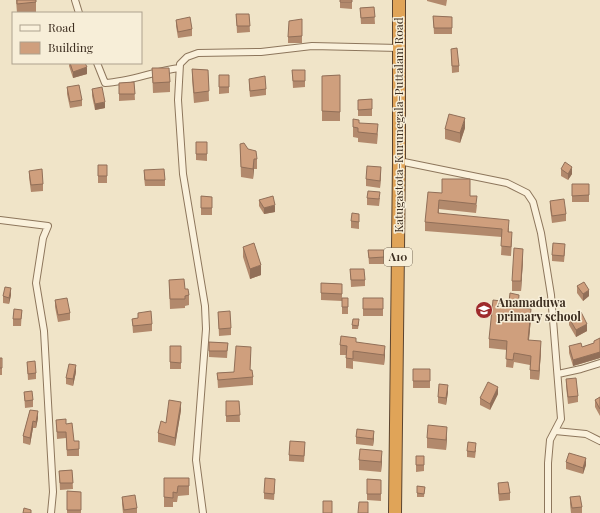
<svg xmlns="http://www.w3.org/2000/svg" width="600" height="513" font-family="'Playfair Display',serif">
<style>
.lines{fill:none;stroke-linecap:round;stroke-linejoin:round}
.street-casing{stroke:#8d765c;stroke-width:8}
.highway-casing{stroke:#5b4430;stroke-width:14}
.street{stroke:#faf1dc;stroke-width:6}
.highway{stroke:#e0a458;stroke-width:12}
.wall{fill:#b2896c}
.shaded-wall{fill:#916f58}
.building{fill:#cf9f7d;stroke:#916f58}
.labels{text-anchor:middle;stroke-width:3;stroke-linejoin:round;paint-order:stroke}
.shield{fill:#f7eed8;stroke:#756857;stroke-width:1}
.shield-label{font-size:11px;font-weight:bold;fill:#3d2e20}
.street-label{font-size:12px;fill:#3d2e20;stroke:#f7eed8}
.poi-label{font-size:12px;font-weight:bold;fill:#3d2e20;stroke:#f7eed8;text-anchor:start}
</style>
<rect width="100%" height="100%" fill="#f0e4c8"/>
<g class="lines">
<g class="street-casing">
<path id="street" d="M75 0 79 13
M97 63 105 83C130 82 154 71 179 68
M399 161 507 183 527 193 533 202 541 233 551 295 561 419 550 440 548 463V513
M0 220 48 226 43 238 36 283 44 331 53 492 51 513
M558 374 581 369 600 363
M555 431 586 434 600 441
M203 513 196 460 206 329 205 306 183 174 178 100 180 64 187 57 198 53 261 52 312 46 399 48"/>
</g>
<g class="highway-casing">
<path id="highway" d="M395 513 399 161V0"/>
</g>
<use href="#street" class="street"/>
<use href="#highway" class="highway"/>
</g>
<path class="wall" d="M16 0H36V12L17 13Z
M340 0H352V9L340 8Z
M427 0H447L446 6 427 1Z
M374 7 375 24H361L360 8Z
M236 14H249L250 32 237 33Z
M433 16 452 17V34H434Z
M302 19V43H288V37Z
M176 20 192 29V36L178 38 176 26Z
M451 49 459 66V72L452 73Z
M69 63H85L87 74 73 78 69 66Z
M152 68 170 82V92L153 93Z
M192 69 208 70 209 101 194 103 192 79Z
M292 70H305V87L293 88Z
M219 75 229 87V93L219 94Z
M340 75V121H322V76Z
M249 79 266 89V95L250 97 249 85Z
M134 82 135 100 119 101V83Z
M67 87 82 100V106L70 108 67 94Z
M92 89 105 108 95 110 92 96Z
M372 99V116H358V100Z
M359 123 378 134 377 144 358 142V138L353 137V127Z
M465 128 460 143 445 139V129Z
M196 142H207V161L196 160Z
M240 144 248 149 257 159V169H254L253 179 241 177Z
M98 165H107V183H98Z
M561 169 572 174 568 180 561 176Z
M144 170 165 180V186H145L144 177Z
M29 171 43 184V191L31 192 29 177Z
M381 174 380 188 366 186V179Z
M572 184H589V202H572Z
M442 193 470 196 477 205 476 213 439 209V213L509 228V232L512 241 511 256 501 255 502 237 425 231V222Z
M201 196 212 197V215H201Z
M367 198H380L379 206 367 205Z
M259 200 275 212 264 214 259 206Z
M550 201 566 214V221L552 223 550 208Z
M359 220V229L351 228V221Z
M243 247 261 275 250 279 243 257Z
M368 250H384V264H369Z
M565 251 564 262 552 261V255Z
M523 259 521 291H512V281Z
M350 269 365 280V286L351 287Z
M169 280 185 289 189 295V305L185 306V308L170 309Z
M321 283 342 284V298H348V314H342V299V301L321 300Z
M577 286 589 296 583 301 577 293Z
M11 295 9 304 3 303V296Z
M363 298H383V316H363Z
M55 300 70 313V320L58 322 55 307Z
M519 304V307L531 318 529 340 541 350 539 380 530 379V365L514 362 513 368 506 367 507 350 489 348V339Z
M22 310 21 326H13V319Z
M218 312 231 328V335L219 336Z
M138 313 152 324V331L133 333 132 319 138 318Z
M569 318 587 331 576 337 569 325Z
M359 323 358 329H352V325Z
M600 338V358L573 366 569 353V346L582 347 594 343V341Z
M209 342 228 343 227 358 209 357Z
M356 342 385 355 384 365 353 361V369L346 368V355H340V345Z
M170 346H181V369H170Z
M251 354 250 370 253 377V385L218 388 217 373 234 372Z
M0 358H2V375H0Z
M27 362 36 373V379L28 380Z
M413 369H430V388H413Z
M76 372 73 386 66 384V378Z
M566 379 578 396V402L568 404 566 386Z
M24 392 33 400V407L25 408Z
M448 392 446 405 438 403V397Z
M498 394 490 410 480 405V398Z
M600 397V416L595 407V400Z
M226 401H239L240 422H226Z
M30 410 38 418 36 428H33L30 445 23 443V436Z
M181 410 175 446 158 442V433L166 423Z
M56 420 66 424 74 441 79 449V456H67L66 438 57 439Z
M356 437 374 438 373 446 356 444Z
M447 437 446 450 427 448V438Z
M305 448 304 462 289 461V455Z
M476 450 475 458 467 457V451Z
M416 456H424V471L416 472Z
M359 460 382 461 381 472 359 470Z
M566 462 586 465 583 474 566 469Z
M72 470 73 489 60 490 59 471Z
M164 478 189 486V495L178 496 177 502H173V507H164Z
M367 479 381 480V501L367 500Z
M498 483 510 493V500L499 501 498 490Z
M275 485 274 500 264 499V493Z
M417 486 425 487 424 497H417Z
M67 491 81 492V513H67Z
M122 497 137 508V513H123L122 504Z
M570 497 582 507V513H571L570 504Z"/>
<path class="shaded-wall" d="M87 67V74L73 78V72Z
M105 102V108L95 110V104Z
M465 118V128L460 143V133Z
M254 159V169L253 179V169Z
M381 167V174L380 188V181Z
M572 167V174L568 180V174Z
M275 205V212L264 214V208Z
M523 249V259L521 291V281Z
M261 265V275L250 279V269Z
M11 288V295L9 304V298Z
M589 290V296L583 301V294Z
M519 295V304L518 316V307Z
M531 309V318L528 349V340Z
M587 324V331L576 337V330Z
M541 341V350L539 380V371Z
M385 346V355L384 365V355Z
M600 352V358L573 366V360Z
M76 365V372L73 386V379Z
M448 385V392L446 405V398Z
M498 387V394L490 410V404Z
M181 402V410L175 446V438Z
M38 411V418L36 428V422Z
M33 421V428L30 445V438Z
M447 427V437L446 450V440Z
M374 431V438L373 446V439Z
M382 451V461L381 472V462Z
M586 458V465L583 474V468Z"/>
<path class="building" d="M17 0H36V2L17 4Z
M340 0H352V2H340Z
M374 7 375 17 361 18 360 8Z
M236 14H249L250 26H237Z
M433 16 452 17V28H434Z
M190 17 192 29 178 32 176 20Z
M302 19V36L288 37 289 21Z
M457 48 459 66H452L451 49Z
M70 63H85L87 67 73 72Z
M152 68H169L170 82 153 83Z
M192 69 208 70 209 91 194 93Z
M292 70H305V81H293Z
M219 75H229V87H219Z
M340 75V112L322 111V76Z
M265 76 266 89 250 91 249 79Z
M134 82 135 94H119V83Z
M79 85 82 100 70 102 67 87Z
M102 87 105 102 95 104 92 89Z
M372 99V109L358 110V100Z
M449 114 465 118 460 133 445 129Z
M353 119 359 120V123L378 124 377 134 358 132V128L353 127Z
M196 142H207V154H196Z
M244 143 248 149 256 151 257 159H254L253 169 241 167 240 144Z
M565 162 572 167 568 174 561 169Z
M98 165H107V176H98Z
M367 166 381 167 380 181 366 179Z
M42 169 43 184 31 185 29 171Z
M164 169 165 180H145L144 170Z
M442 179H470V196H477L476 204 439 200 438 213 509 220 508 232H512L511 247 501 246 502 229 425 222 428 192 442 193Z
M572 184H589V195L572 196Z
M368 191 380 192 379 199 367 198Z
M201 196 212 197V208H201Z
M273 196 275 205 264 208 259 200Z
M564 199 566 214 552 216 550 201Z
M352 213 359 214V222L351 221Z
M254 243 261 265 250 269 243 247Z
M553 243 565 244 564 256 552 255Z
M514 248 523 249 521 281H512Z
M368 250H384V257L369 258Z
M350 269H364L365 280H351Z
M184 279 185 289H188L189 295 185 296V299H170L169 280Z
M584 282 589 290 583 294 577 286Z
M321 283 342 284V294L321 293Z
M5 287 11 288 9 298 3 296Z
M510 293 519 295 518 307 531 309 528 340 541 341 539 371 530 370 531 356 514 353 513 360 506 359 507 341 489 339 493 300 509 302Z
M67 298 70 313 58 315 55 300Z
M342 298H348V307H342Z
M363 298H383V309H363Z
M14 309 22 310 21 319H13Z
M151 311 152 324 133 326 132 319 138 318V313Z
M230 311 231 328 219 329 218 312Z
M581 312 587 324 576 330 569 318Z
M353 319H359L358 326 352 325Z
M341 336 356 338V342L385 346 384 355 353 351V359L346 358 347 346 340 345Z
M600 338V352L573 360 569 346 581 343 582 347 594 343V341Z
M209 342 228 343 227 351H209Z
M170 346H181V363L170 362Z
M236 346 251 347 250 370H252L253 377 218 380 217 373 234 372Z
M0 358H2V368H0Z
M35 361 36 373 28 374 27 362Z
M69 364 76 365 73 379 66 378Z
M413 369H430V381H413Z
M576 378 578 396 568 397 566 379Z
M488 382 498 387 490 404 480 398Z
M439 384 448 385 446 398 438 397Z
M32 391 33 400 25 401 24 392Z
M600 397V409L595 400Z
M169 400 181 402 175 438 158 433 161 421 166 423Z
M226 401H239L240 415 226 416Z
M30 410 38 411 36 422 33 421 30 438 23 436Z
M66 419V424L72 423 74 441H79V449L67 450 66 432H57L56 420Z
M428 425 447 427 446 440 427 438Z
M357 429 374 431 373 439 356 437Z
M290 441 305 442 304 456 289 455Z
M468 442 476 443 475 452 467 451Z
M360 449 382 451 381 462 359 460Z
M569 453 586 458 583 468 566 462Z
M416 456H424V465H416Z
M72 470 73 483H60L59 471Z
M164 478H189V486H178L177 493 173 492V498L164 497Z
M265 478 275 479 274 494 264 493Z
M367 479 381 480V494H367Z
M508 482 510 493 499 494 498 483Z
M417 486 425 487 424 494 417 493Z
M67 491 81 492V510H67Z
M135 495 137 508 124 510 122 497Z
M580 496 582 507 572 508 570 497Z
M323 501H332V513H323Z
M359 502H368V513H358Z
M24 508 31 510V513H23Z"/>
<defs>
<g id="school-disc" transform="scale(0.9)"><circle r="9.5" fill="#9e2a2b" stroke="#f7eed8"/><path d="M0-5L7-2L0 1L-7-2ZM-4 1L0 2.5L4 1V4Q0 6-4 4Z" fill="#fff"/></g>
</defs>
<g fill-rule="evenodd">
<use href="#school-disc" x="484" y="310"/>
</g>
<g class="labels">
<rect class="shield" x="384" y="248" width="28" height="18" rx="3"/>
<g class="shield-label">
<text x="398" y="261">A10</text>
</g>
<g class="street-label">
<text transform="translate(399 125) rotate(-90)" y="4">Katugastota-Kurunegala-Puttalam Road</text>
</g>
<g class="poi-label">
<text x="497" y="307">Anamaduwa<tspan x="497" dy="14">primary school</tspan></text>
</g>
</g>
<rect x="12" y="12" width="130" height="52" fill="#f7eed8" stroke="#ada18e"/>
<rect x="20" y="25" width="20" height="6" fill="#faf1dc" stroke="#ada18e"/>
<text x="48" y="32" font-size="12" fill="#3d2e20">Road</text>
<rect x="20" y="42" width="20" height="12" fill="#cf9f7d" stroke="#ada18e"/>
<text x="48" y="52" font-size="12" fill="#3d2e20">Building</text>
</svg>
